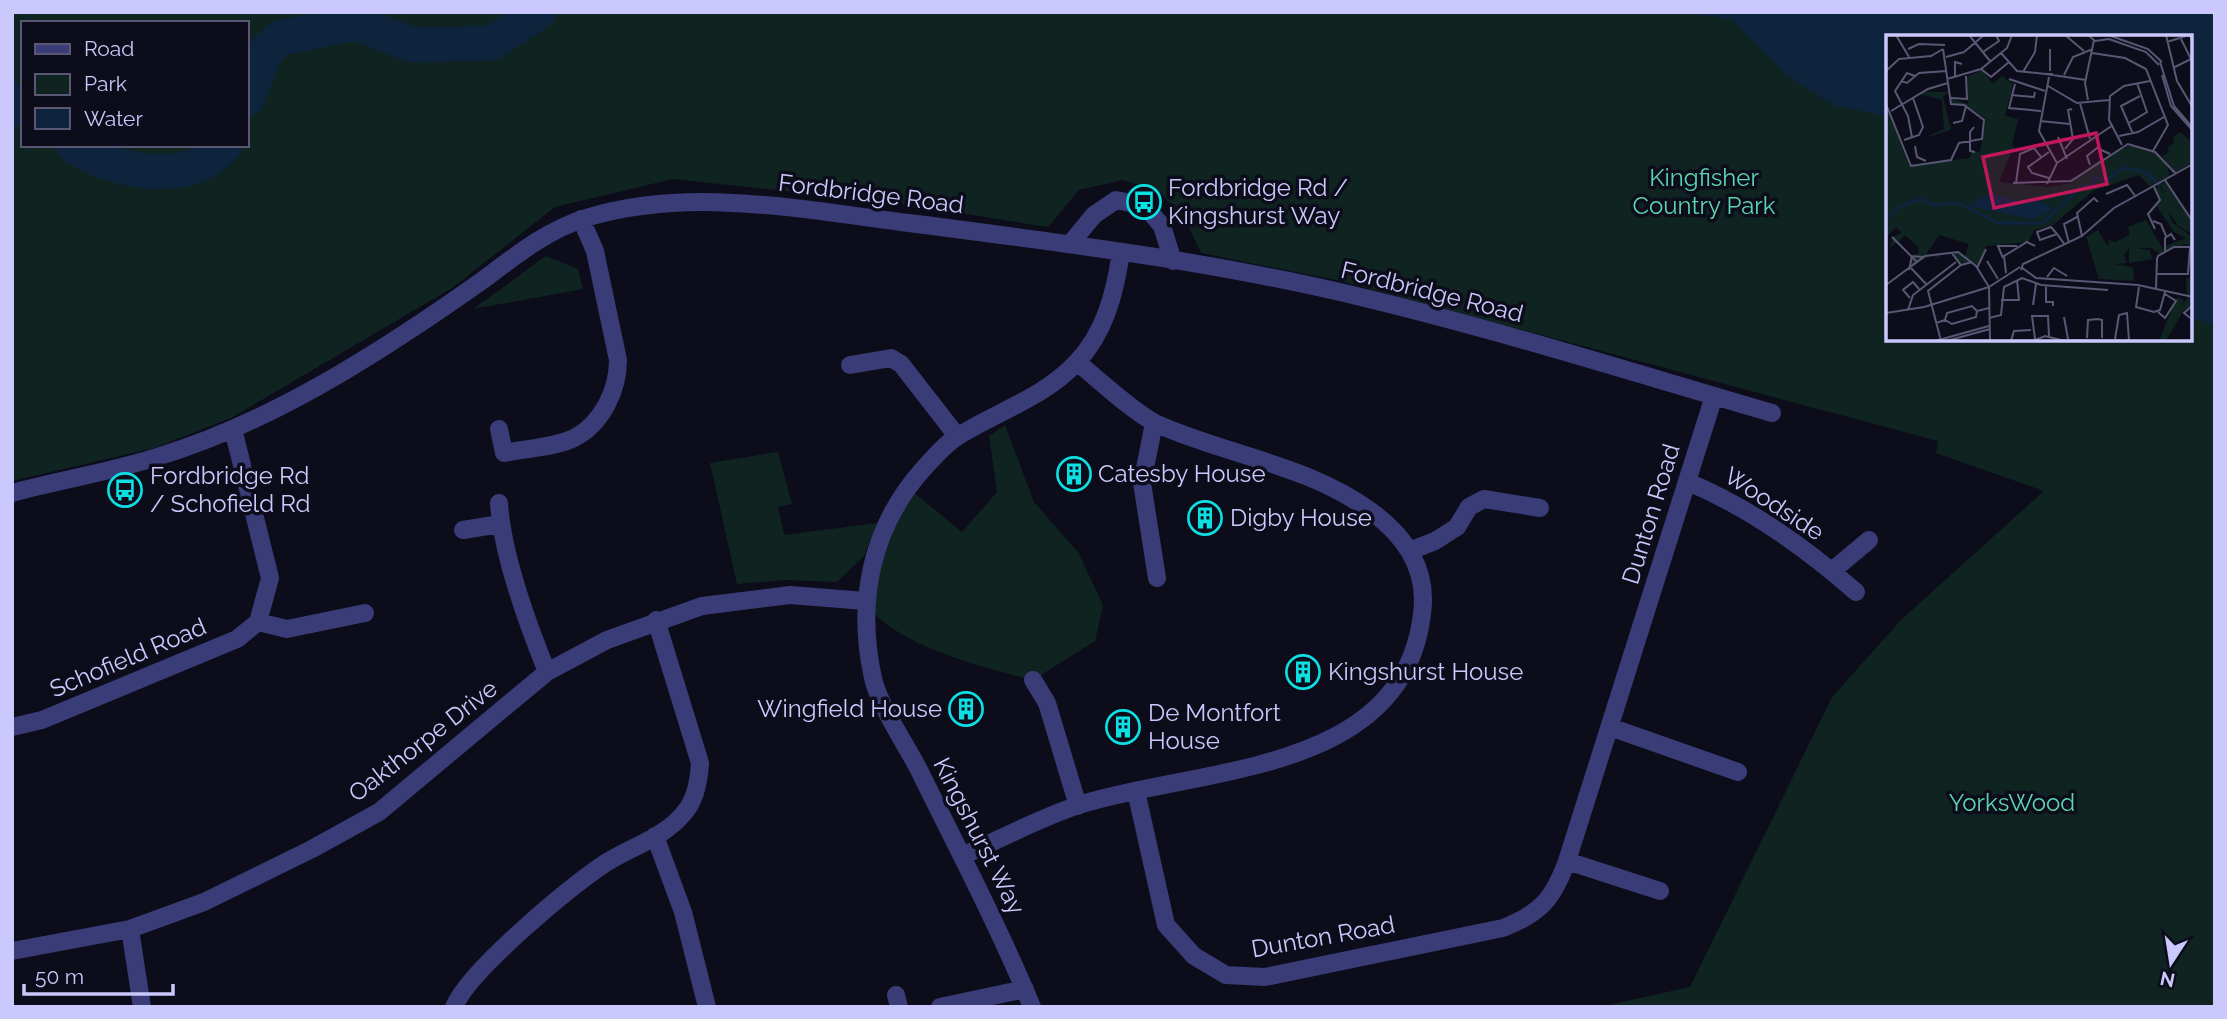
<svg xmlns="http://www.w3.org/2000/svg" width="2227" height="1019" font-family="Raleway,sans-serif">
<style>
.green{fill:#0f2421;fill-rule:evenodd}
.water{fill:#0e233c}
.lines{fill:none;stroke-linecap:round;stroke-linejoin:round}
.river{stroke:#0e233c;stroke-width:35}
.street{stroke:#393c77;stroke-width:18}
.labels{text-anchor:middle;stroke-width:7;stroke-linejoin:round;paint-order:stroke}
.park-label{font-size:24px;fill:#5ad6ad;stroke:#0d0c1a}
.poi-label{font-size:24px;fill:#cac8fc;stroke:#0d0c1a;text-anchor:start}
.street-label{font-size:24px;fill:#cac8fc;stroke:#0d0c1a}
.inset-river{fill:none;stroke:#0e233c;stroke-width:3.5}
.inset-road{fill:none;stroke:#595774;stroke-width:2}
.view{fill:#c2185b;fill-opacity:0.15;stroke:#c2185b;stroke-width:3.5}
.inset-edge{fill:none;stroke:#cac8fc;stroke-width:3.5}
</style>
<rect width="100%" height="100%" fill="#0d0c1a"/>
<path class="green" d="M12 12H2215V1007H1599L1690 987 1832 697 1902 619 2044 491 1936 453 1938 441 1336 280 1201 253 1187 223 1160 192 1123 180 1079 190 1048 227 897 203 673 179 555 207 452 288 231 418 154 448 12 481ZM23 23H247V145H23ZM1888 37H2190V340H1888Z
M546 256 578 269 583 289 473 309Z
M1005 425 1034 502 1078 552 1103 605 1095 641 1033 680C985 668 891 645 865 601L907 487 962 532 997 492 989 436Z
M778 452 792 504 778 507 784 535 877 523 864 556 837 582 785 580 737 584 710 463Z"/>
<path class="water" d="M1677 12H2215V325L2190 317V37H1888L1887 116 1835 106 1786 75 1731 19Z"/>
<g class="lines">
<path class="river" d="M247 99 265 52 280 38 355 23 413 45 492 43 539 12
M12 101 23 109
M73 145C106 168 166 182 204 162 211 158 219 151 225 145"/>
<path class="street" d="M1070 244 1094 215 1116 200 1145 206 1162 226 1173 261
M850 365 891 358 901 364 957 436
M1154 423 1142 483 1157 578
M499 429 504 453C523 449 557 447 574 438 602 424 618 390 618 360L595 251 581 219
M1688 482C1748 507 1807 549 1856 592
M12 493C60 480 110 472 157 457 223 437 284 407 343 372 390 344 438 312 483 280 515 256 547 230 586 218 690 186 804 210 909 223 1063 243 1219 262 1369 299 1505 332 1638 374 1772 413
M499 503C502 554 528 625 547 672
M463 530 500 524
M1412 550 1435 541 1457 527 1469 507 1484 499 1540 508
M1832 571 1869 540
M258 622 287 629 365 613
M1033 680 1047 703 1078 806
M12 727 42 720 237 639 258 622 270 578 233 429
M1610 727 1738 772
M1136 791 1166 925 1194 956 1226 975 1265 977 1503 928C1541 913 1553 899 1567 861L1714 396
M655 836 683 912 707 1007
M962 856C1001 839 1039 818 1079 805 1198 767 1403 776 1422 614 1428 570 1406 537 1372 512 1309 465 1226 455 1157 424 1134 413 1098 379 1077 362
M1567 861 1660 891
M130 929 142 1007
M12 951 130 929 204 902 312 849 379 812 547 672 607 640 702 606 790 595 865 601
M896 995 899 1007
M454 1007C469 970 569 888 604 864 630 847 664 838 684 813 696 800 699 780 700 763L656 620
M940 1007 1025 989
M1032 1007C998 925 957 847 918 768 906 745 878 703 873 678 856 601 871 526 925 467 935 456 947 442 960 435 999 411 1044 397 1076 363 1105 333 1115 293 1121 252"/>
</g>
<defs>
<g id="bus-ring" transform="scale(1.75)"><circle r="9.5" fill="#0d0c1a" stroke="#0ce0e3" stroke-width="1.5"/><path d="M-5-6H5V4H4V6H2V4H-2V6H-4V4H-5ZM-3.5-4V0h7V-4ZM-3.5 1.2v1.5H-2V1.2ZM2 1.2v1.5H3.5V1.2Z" fill="#0ce0e3"/></g>
<g id="building-ring" transform="scale(1.75)"><circle r="9.5" fill="#0d0c1a" stroke="#0ce0e3" stroke-width="1.5"/><path d="M-4-6H4V6H1V3H-1V6H-4ZM-2.5-4.3h1.7v1.8h-1.7ZM.8-4.3h1.7v1.8H.8ZM-2.5-1h1.7V.8h-1.7ZM.8-1h1.7V.8H.8Z" fill="#0ce0e3"/></g>
</defs>
<g fill-rule="evenodd">
<use href="#bus-ring" x="1144" y="202"/>
<use href="#building-ring" x="1074" y="474"/>
<use href="#bus-ring" x="125" y="490"/>
<use href="#building-ring" x="1205" y="518"/>
<use href="#building-ring" x="1303" y="672"/>
<use href="#building-ring" x="966" y="709"/>
<use href="#building-ring" x="1123" y="727"/>
</g>
<g class="labels">
<g class="park-label">
<text x="1704" y="186">Kingfisher<tspan x="1704" dy="28">Country Park</tspan></text>
<text x="2012" y="811">YorksWood</text>
</g>
<g class="poi-label">
<text x="1168" y="196">Fordbridge Rd /<tspan x="1168" dy="28">Kingshurst Way</tspan></text>
<text x="1098" y="482">Catesby House</text>
<text x="150" y="484">Fordbridge Rd<tspan x="150" dy="28">/ Schofield Rd</tspan></text>
<text x="1230" y="526">Digby House</text>
<text x="1328" y="680">Kingshurst House</text>
<text x="942" y="717" text-anchor="end">Wingfield House</text>
<text x="1148" y="721">De Montfort<tspan x="1148" dy="28">House</tspan></text>
</g>
<g class="street-label">
<text transform="translate(871 194) rotate(7)" y="8">Fordbridge Road</text>
<text transform="translate(1432 292) rotate(14)" y="8">Fordbridge Road</text>
<text transform="translate(1774 504) rotate(33)" y="8">Woodside</text>
<text transform="translate(1651 514) rotate(-73)" y="8">Dunton Road</text>
<text transform="translate(128 658) rotate(-23)" y="8">Schofield Road</text>
<text transform="translate(423 741) rotate(-38)" y="8">Oakthorpe Drive</text>
<text transform="translate(979 836) rotate(63)" y="8">Kingshurst Way</text>
<text transform="translate(1323 937) rotate(-10)" y="8">Dunton Road</text>
</g>
</g>
<g transform="translate(1886 35)">
<rect width="306" height="306" fill="#0d0c1a"/>
<path d="M96 35 107 49 116 41 127 49 119 81 132 84 126 111 132 115 125 118 113 147 162 152 185 148 208 128 245 110 266 116 282 131 283 141 265 152 253 140 207 156 167 190 148 195 142 207 100 211 92 229 71 227 68 217 79 221 83 209 53 200 39 221 53 220V222L43 221 23 234 25 222 33 218 32 212 19 200 13 206 19 214 10 208 3 213 8 201 16 198 10 192 0 203V70L23 130 84 123 85 117H94L100 84 78 69 67 70 65 64 82 69 81 42ZM60 47 40 57H63L57 62 65 95 38 103 58 94 56 65 34 59ZM295 97 306 108V128L289 138 276 121 284 117 281 113 288 108 287 102ZM279 147 306 187V199L292 191 281 174 275 149ZM274 150 286 187 306 202V212L300 209 280 215 279 211 300 203 288 197 270 170 274 166 270 153ZM260 185 278 216 274 219 265 213H250L264 215 266 224 243 228V214L238 219 240 228 228 229 247 232 248 246 213 244 200 202 212 195 222 212 223 205 229 207 244 200 242 192ZM300 243H306V270L297 276 280 306H273L291 262 298 265 294 272 301 264Z" fill="#0f2421"/>
<path d="M105 157 133 167 153 165 167 175 146 184 82 171Z" fill="#0e233c"/>
<path class="inset-river" d="M0 184 16 170 35 164 48 170 73 168 112 188H157L195 152 206 150 209 143 221 145 237 133 257 136 275 150"/>
<path class="inset-road" d="M10 0 23 22M83 0 104 26M179 0 198 16M202 0 209 6 223 4 260 17 273 30M222 0 262 14 276 27M280 0 291 46 307 73M281 7 303 0 307 6M22 14 33 9 59 10M164 14V36M97 17 113 6 110 0M115 18 131 36 160 39M206 18 239 23 260 34 282 90 267 116M60 22 78 17 98 0M274 27 288 71 307 93M287 33 305 24 295 4M95 34 105 42 123 27M0 36 13 24 45 21 57 14M137 37 149 17 151 0M167 39H160L200 45M178 40 187 22 207 14M276 40 285 71 307 96M69 43V27L76 29M61 44 95 34 121 13 126 0M123 44 159 56M15 46 21 48 33 38 61 36M129 49 123 73 155 76M162 51 191 68 223 65M125 60 148 62 149 57M65 63 81 64 80 41M202 65 199 48 208 5M194 68 204 104M0 69 25 131 65 125 73 108 96 104 98 85 78 70 65 69 57 14M5 76 42 54 62 48M154 86 184 89M67 88 76 86 80 71M243 88 261 77 251 48M88 92 84 97V116L89 117M247 99 235 71 254 61M233 101 252 97 278 82M26 102 22 81 9 56 21 38 29 41M172 102 181 124M18 105 33 100 37 92 27 63M236 110 223 85 224 61 238 51 264 46M29 111 31 122 40 126M179 114 187 104 182 75 186 74M171 128 227 90M204 130 201 121 211 113 224 119M163 143 146 138 142 132 163 117M279 145 307 187M127 148 185 146 242 109 269 117 290 139M130 148 134 119 148 113 155 122M161 149 171 128 153 96 163 42M268 152 274 165 262 179 269 194M220 159 241 150 250 162M267 186 275 189 280 201M171 199 165 192 151 197 154 205 171 199 179 210M196 201 191 178 208 163 212 167M6 202 31 227M183 208 178 189 191 182M279 216V203L285 199 289 205M65 217 75 230 86 227M117 223 112 211H131M101 226 112 244M135 232 150 243 252 250 307 262M25 233 40 249M91 233 100 214M23 235 26 221 37 222M135 235 137 229 196 201 228 173 307 129M120 238 118 221 141 207 149 211M161 242 168 233 181 241M0 250 39 221 72 217 90 231 103 252 104 306M155 250 222 255M160 250V267H167V271M103 252 134 232M253 252 250 272 268 277 274 275 279 257M270 253 271 224 272 221 288 212H304L302 239H271M24 263 17 255 27 247 33 254M115 265H133L131 245M147 270 150 249M307 270 298 278 307 285M22 275 27 260 70 227M272 277 279 283 290 266 279 259M0 278 38 272 103 252M178 282 182 304M103 283 115 280 118 252 136 243 155 250M59 285 66 289 90 282 91 276 103 273M50 288 59 285 61 278 86 271 91 276M201 303 202 285 212 284 216 285V303M149 304 146 281H162L163 301M229 304 233 280 241 278 243 305M49 306 103 291M55 306 42 256 75 230M60 306 104 294M125 306 128 296 145 295M147 306 159 301 175 305 255 306"/>
<path class="view" d="M210 98 221 149 108 173 97 122Z"/>
<rect width="306" height="306" class="inset-edge"/>
</g>
<rect width="2227" height="1019" fill="none" stroke="#cac8fc" stroke-width="28"/>
<rect x="21" y="21" width="228" height="126" fill="#0d0c1a" stroke="#595774" stroke-width="2"/>
<rect x="35" y="44" width="35" height="10" fill="#393c77" stroke="#595774" stroke-width="2"/>
<text x="84" y="56" font-size="21" fill="#cac8fc">Road</text>
<rect x="35" y="74" width="35" height="21" fill="#0f2421" stroke="#595774" stroke-width="2"/>
<text x="84" y="91" font-size="21" fill="#cac8fc">Park</text>
<rect x="35" y="108" width="35" height="21" fill="#0e233c" stroke="#595774" stroke-width="2"/>
<text x="84" y="126" font-size="21" fill="#cac8fc">Water</text>
<g transform="translate(2171 963) rotate(192)" stroke="#0d0c1a" stroke-width="5" paint-order="stroke">
<path d="M0-5L12 26L0 18L-12 26Z" fill="#cac8fc"/>
<text y="-10" font-size="19" font-weight="bold" text-anchor="middle" fill="#cac8fc">N</text>
</g>
<path d="M24 984v10h149v-10" fill="none" stroke="#cac8fc" stroke-width="3.5"/>
<text x="35" y="984" font-size="21" fill="#cac8fc" stroke="#0d0c1a" stroke-width="5" paint-order="stroke">50 m</text>
</svg>
